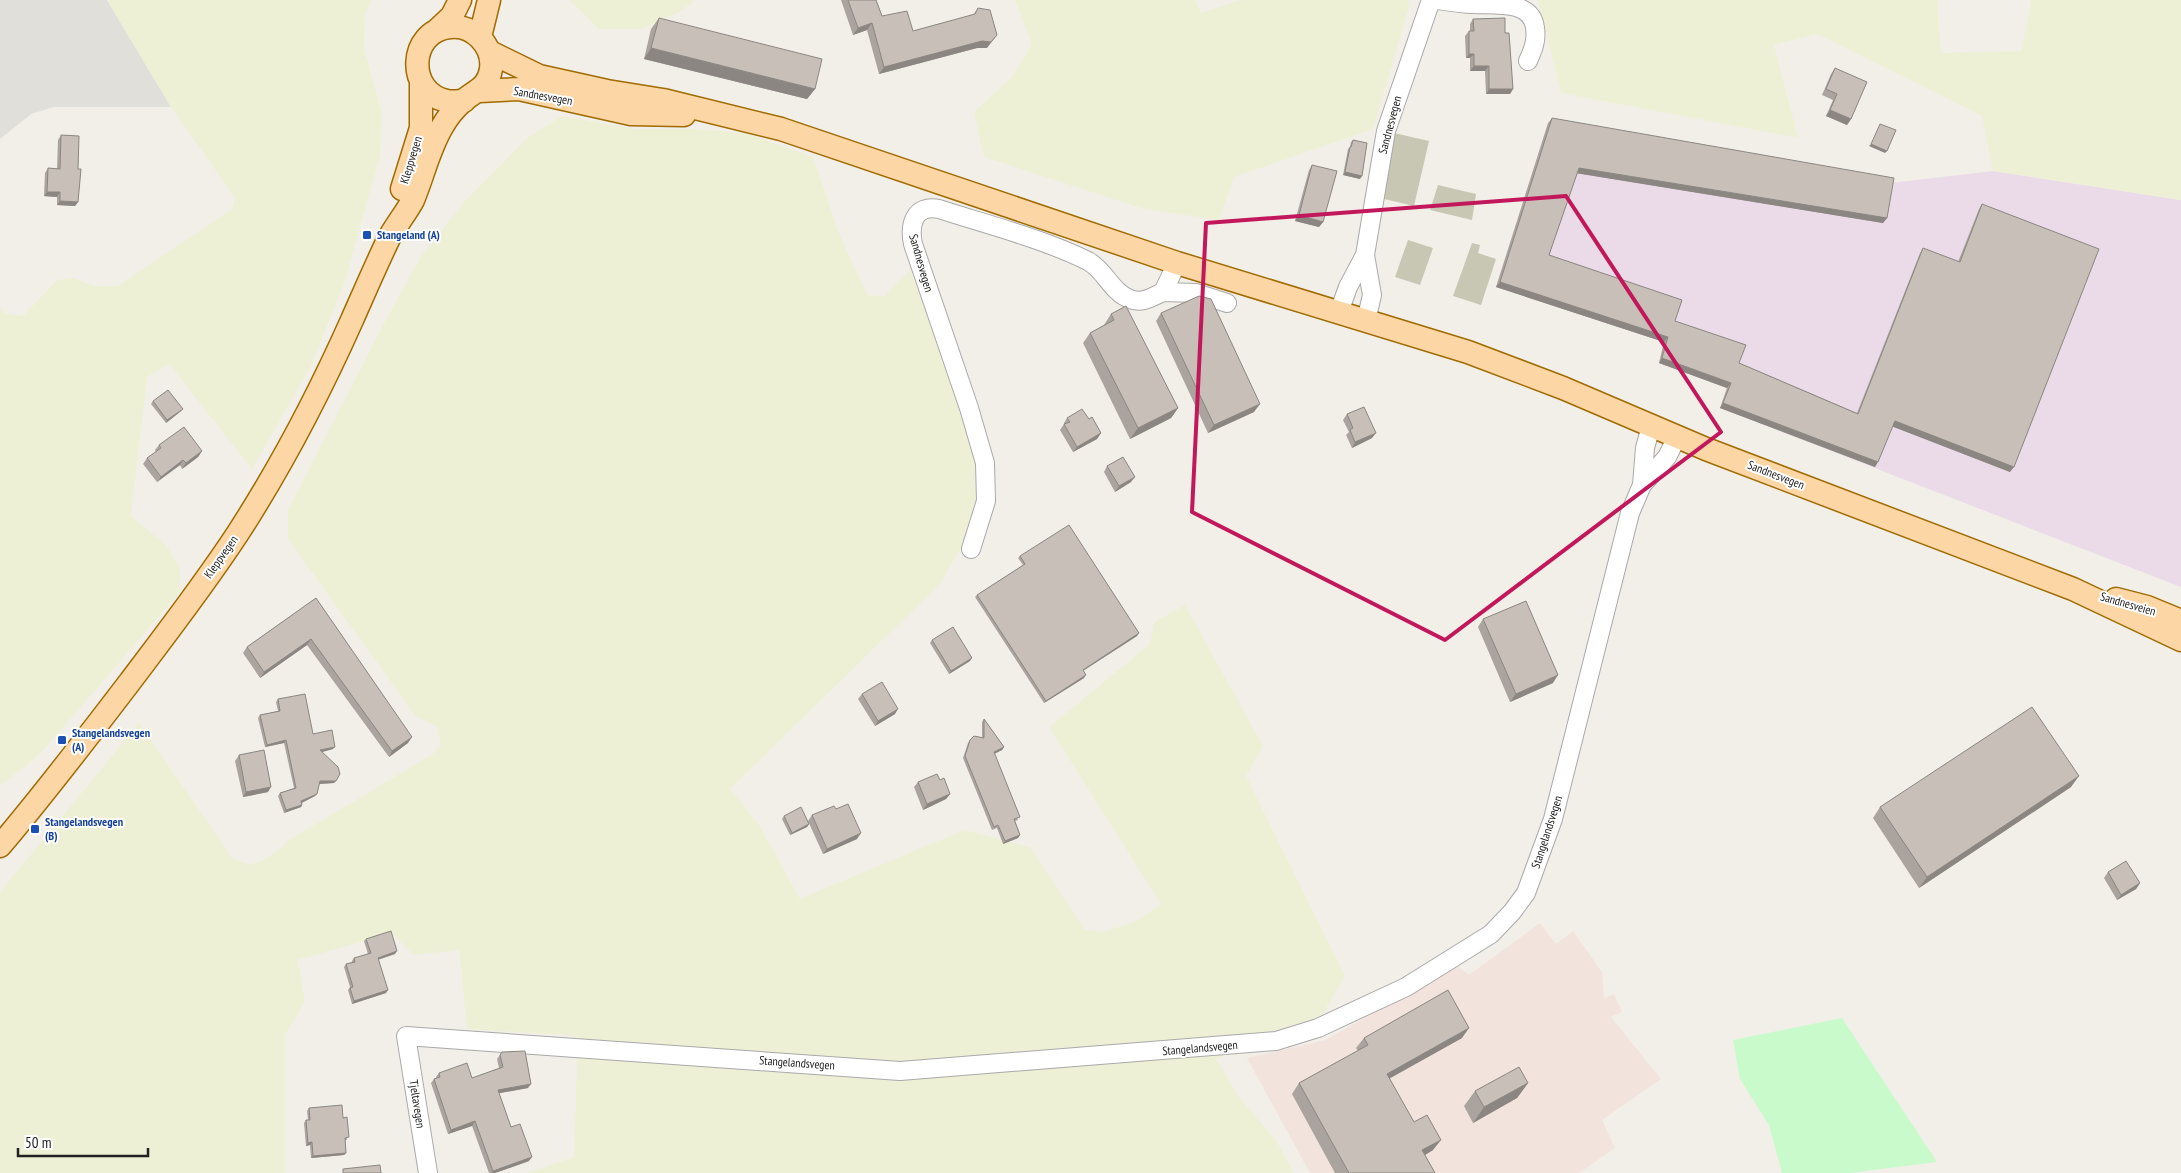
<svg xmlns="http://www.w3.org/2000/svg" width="2181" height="1173" font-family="'PT Sans Narrow',sans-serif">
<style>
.industrial{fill:#ebdbe8}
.military{fill:#f3e3dd}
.airport{fill:#e1dfda}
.construction{fill:#c7c7b4}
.farmland{fill:#eef0d5}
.park{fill:#c8facc}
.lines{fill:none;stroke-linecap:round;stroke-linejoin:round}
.minor-casing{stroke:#a9a9a9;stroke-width:20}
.major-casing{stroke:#a06b00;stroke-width:25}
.minor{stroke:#fff;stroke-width:18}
.major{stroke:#fcd6a4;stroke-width:22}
.wall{fill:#aba49e}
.shaded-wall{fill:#8b8681}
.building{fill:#c7bfb8;stroke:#8b8681}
.marked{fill:none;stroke:#c2185b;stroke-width:4;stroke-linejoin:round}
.transit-dot{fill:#1a4fb4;stroke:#fff;stroke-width:2}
.labels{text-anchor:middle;stroke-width:4;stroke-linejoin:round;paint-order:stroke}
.street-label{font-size:12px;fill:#222;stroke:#fff}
.transit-label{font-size:12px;font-weight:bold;fill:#164399;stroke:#fff;text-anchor:start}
</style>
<rect width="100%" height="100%" fill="#f2efe9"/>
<path class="industrial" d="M1548 123 1890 183 1993 171 2181 200V587L1720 408 1727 388 1659 363 1664 342 1496 287Z"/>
<path class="military" d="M1540 923 1556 944 1573 931 1602 972 1604 998 1614 994 1622 1012 1611 1017 1661 1079 1602 1120 1615 1148 1579 1173H1310L1247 1058 1325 1040 1458 966 1469 975Z"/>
<path class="airport" d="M0 0H107L171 107H54L31 114 0 139Z"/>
<path class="construction" d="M1394 133 1429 141 1414 206 1380 198Z
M1438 185 1476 194 1472 220 1430 210Z
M1408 240 1433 248 1420 285 1395 277Z
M1472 243 1480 245 1478 253 1496 259 1481 305 1453 296Z"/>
<path class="farmland" d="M107 0H372L365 13 364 48 382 114 380 156 344 284 311 366 252 469 169 364 147 377 131 516 166 545 180 568V592L41 753 0 786V309L4 313 23 316 57 280 72 278 95 286H118L232 209 235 198 171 107Z
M569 0H696L679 12 642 29H599Z
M1015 0H1195L1201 13 1240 0H1408L1409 7 1373 129 1234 177 1219 220 1144 209 984 157 974 112 1013 76 1032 44Z
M1538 0H1937L1941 53 2022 51 2031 0H2181V200L1993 171 1982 116 1817 34 1774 45 1798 138 1561 93Z
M562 116 635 129H692L746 133 813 157 838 231 867 295 885 296 910 270 975 445 979 488 966 539 940 584 730 789 759 825 800 899 964 830 1030 847 1085 930 1103 932 1137 921 1161 904 1049 727 1150 644 1154 622 1185 605 1263 746 1246 776 1345 976 1322 1015 1216 1059 1239 1097 1277 1142 1294 1173H527L574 1157 578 1036 467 1029 459 950 414 955 392 933 298 960 305 1002 285 1034V1173H0V892L139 723 233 859 250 865 266 859 291 839 433 754 441 746 437 727 415 715 288 539V510L383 325 422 255 466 200 526 139Z"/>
<path class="park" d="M1842 1018 1937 1162 1849 1173H1782L1769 1125 1740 1079 1733 1040Z"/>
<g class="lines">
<g class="minor-casing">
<path id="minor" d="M1438 0C1450 2 1462 4 1473 4 1496 5 1532 0 1535 28 1537 40 1533 50 1528 61
M1163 292 1196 293 1227 303
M1339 312 1348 287 1365 255
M1366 321 1372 295 1365 255 1386 131 1431 0
M1642 485 1645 448 1651 426
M971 549 986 501 985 463 969 408 913 244C909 225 914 204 939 209 988 225 1041 238 1088 261 1105 270 1112 293 1130 299 1142 304 1152 297 1163 292L1177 263
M428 1173 406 1036 900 1071 1276 1041 1318 1028 1406 987 1491 934 1512 912 1526 893 1553 819 1630 513 1642 485 1667 457 1677 437"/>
</g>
<g class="major-casing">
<path id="major" d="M435 32 452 16 460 0
M480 37 489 0
M490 52 539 76 607 91 663 100 781 129 1177 263 1468 352 1563 388 1706 449 2073 589 2181 640
M480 91 519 89 631 114 684 115
M402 189 421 128V83
M2116 599 2147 607 2181 621
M0 846C45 793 87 738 129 683 166 634 204 585 238 533 282 465 319 394 352 320 364 293 376 265 389 238 396 225 406 213 413 200 423 176 429 149 442 127 447 118 456 107 463 101 476 90 488 88 491 69 494 46 473 24 450 27 408 31 406 93 447 101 452 102 459 101 464 101"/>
</g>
<use href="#minor" class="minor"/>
<use href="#major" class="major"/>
</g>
<path class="wall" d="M841 0H876L882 16 913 31 973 15 978 8 987 48H977L879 74 867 30 853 35Z
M659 18 815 89 807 99 644 59 651 29Z
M1473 19 1505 33 1513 89 1510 94H1486L1485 71H1470V58H1466L1465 36 1469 31H1470V24Z
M1835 68 1851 119 1847 125 1826 116 1833 100 1822 95 1831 74Z
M1552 118 1887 218 1883 223 1577 173 1549 255 1675 321 1739 363 1857 413 1920 253 1923 248 1958 262 1979 209 1982 204 2010 472 1892 426 1875 467 1720 408 1727 388 1659 363 1664 342 1496 287 1548 123Z
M61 135 78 169V202L75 206 57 205V197L44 196 45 173 48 168 57 169 58 140Z
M1353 140 1360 179 1343 175 1348 149 1350 147 1351 142Z
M1312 165 1323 222 1319 227 1295 221 1309 170Z
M1161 313 1254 412 1208 433 1156 321Z
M1111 314 1178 408 1171 418 1130 439 1083 343 1090 333 1104 325Z
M153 401 181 411 166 423 151 404Z
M1347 414 1372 438 1352 448 1346 435 1349 432 1343 420Z
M1067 418 1089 419 1101 433 1097 439 1073 452 1060 430 1064 424V423Z
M159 445 202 451 198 457 182 469 180 465 157 482 143 464 147 458 156 452 155 450Z
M1107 466 1131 482 1115 492 1104 472Z
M1020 556 1137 636 1083 671 1084 678 1044 703 975 597 977 595 1023 565 1018 558Z
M316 598 408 743 389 757 307 645 260 678 243 653 247 647Z
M1483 619 1553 683 1510 702 1478 627Z
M932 640 970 661 949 674 930 643Z
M862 694 895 714 875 726 858 699Z
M278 699 313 734 333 749 322 752 340 774 334 783 319 784 315 796 302 803V805L301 807 284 813 278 796 280 793 294 788 284 743 265 747 258 718 260 715 278 711 276 702Z
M984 719 1004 747 1002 750 994 754 1018 820 1015 821 1020 835 1018 838 1003 844 997 828 992 830 963 758 968 743 970 740 982 737V722Z
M239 755 268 792 243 797 235 761Z
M918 782 950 794 946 799 923 810 914 787Z
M2071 787 1919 888 1873 818 1880 807Z
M836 809 857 839 823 854 808 821 812 815Z
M784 816 809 824 807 827 790 835 782 819Z
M2108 872 2140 883 2136 889 2117 900 2104 878Z
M366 939 395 954 378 960 386 993 352 1004 348 990 350 987 344 967 346 964 352 962V961L354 958 368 954 364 941Z
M1364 1038H1462L1389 1079 1414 1122 1433 1150 1425 1155 1435 1173H1335L1292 1094 1299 1083 1358 1051 1356 1048Z
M502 1052 528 1088 499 1093 511 1127 529 1161 495 1173H489L472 1126 448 1134 431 1083 434 1079 436 1078V1077L439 1073 472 1078 499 1068 497 1059Z
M1528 1083 1517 1098 1473 1123 1464 1106 1475 1091Z
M309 1108 343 1118 347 1140H345L346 1153 344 1155 311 1158 310 1145 306 1146 304 1123 306 1120H308L307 1111Z"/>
<path class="shaded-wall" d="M872 23 867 30 853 35 858 28Z
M997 35 987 48H977L879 74 884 67Z
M651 48 815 89 807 99 644 59Z
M1469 54H1474L1470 58H1466Z
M1474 66H1489L1485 71H1470Z
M1489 89H1513L1510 94H1486Z
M1830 110 1851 119 1847 125 1826 116Z
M1871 144 1887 151 1885 153 1869 146Z
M1579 168 1887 218 1883 223 1575 173Z
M1345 172 1362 176 1360 179 1343 175Z
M47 192H60L57 197 44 196Z
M60 201 78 202 75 206 57 205Z
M1299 215 1323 222 1319 227 1295 221Z
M1500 282 1668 337 1664 342 1496 287Z
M1662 358 1731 383 1727 388 1659 363Z
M1723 403 1878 462 1875 467 1720 408Z
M1260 404 1254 412 1208 433 1214 425Z
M1178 408 1171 418 1130 439 1138 428Z
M183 409 181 411 166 423 167 420Z
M1895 421 2014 467 2010 472 1891 426Z
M1101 433 1097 439 1073 452 1077 447Z
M1376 433 1372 438 1352 448 1355 442Z
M202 451 198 457 182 469 186 463Z
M183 460 180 465 157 482 161 477Z
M1135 477 1131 482 1115 492 1119 486Z
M1139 633 1137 636 1081 672 1083 670Z
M311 639 307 645 260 678 264 672Z
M972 658 970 661 949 674 951 671Z
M1086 675 1084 678 1044 703 1046 701Z
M1558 675 1553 683 1510 702 1516 694Z
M898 709 895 714 875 726 878 721Z
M412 737 408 743 389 757 392 751Z
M286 740 284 743 265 747 267 745Z
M335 747 333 749 318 753 320 750Z
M1004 747 1002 750 992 755 994 752Z
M2079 776 2071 787 1919 888 1927 877Z
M320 781H336L334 783 318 784Z
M271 787 268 792 243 797 246 792Z
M317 794 315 796 299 804 301 801Z
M950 794 946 799 923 810 927 804Z
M302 805 301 807 284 813 286 810Z
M809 824 807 827 790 835 792 833Z
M861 833 857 839 823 854 827 849Z
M1020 835 1018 838 1003 844 1005 841Z
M2140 883 2136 889 2117 900 2121 895Z
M397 951 395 954 376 960 378 958Z
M388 990 386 993 352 1004 354 1001Z
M1469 1028 1462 1038 1379 1084 1387 1074Z
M1528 1083 1517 1098 1473 1123 1484 1107Z
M531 1084 528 1088 495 1094 498 1090Z
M475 1121 472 1126 448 1134 451 1130Z
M1441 1140 1433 1150 1415 1161 1422 1150Z
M312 1142 310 1145 306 1146 308 1143Z
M346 1153 344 1155 311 1158 313 1156Z
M532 1157 529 1161 495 1173H491L493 1171Z"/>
<path class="building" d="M848 0H876L882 16 907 11 913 31 975 14 978 8 990 10 997 35 991 42 982 41 884 67 872 23 858 28Z
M659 18 822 59 815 89 651 48Z
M1505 18V33H1509L1513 89H1489V66H1474V54H1469V31H1474L1473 19Z
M1835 68 1867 82 1851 119 1830 110 1837 94 1826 89Z
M1552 118 1894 178 1887 218 1579 168 1549 255 1682 300 1675 321 1746 345 1739 363 1858 414 1923 248 1960 262 1982 204 2099 249 2014 467 1895 421 1878 462 1723 403 1731 383 1662 358 1668 337 1500 282Z
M1880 124 1896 130 1887 151 1871 144Z
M61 135 79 136 78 169H81L78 202 60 201V192H47L48 168 60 169Z
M1353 140 1367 143 1362 176 1345 172 1350 147H1351Z
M1312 165 1337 171 1323 222 1299 215Z
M1199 296 1211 299 1260 404 1214 425 1161 313Z
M1126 306 1178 408 1138 428 1090 333 1114 320 1111 314Z
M168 390 183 409 167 420 153 401Z
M1364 407 1376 433 1355 442 1350 430 1353 428 1347 414Z
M1082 409 1089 419 1092 417 1101 433 1077 447 1064 424 1070 422 1067 418Z
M184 427 202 451 186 463 183 460 161 477 147 458 161 448 159 445Z
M1123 457 1135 477 1119 486 1107 466Z
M1069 525 1139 633 1083 670 1086 675 1046 701 977 595 1025 564 1020 556Z
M316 598 412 737 392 751 311 639 264 672 247 647Z
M1526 601 1558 675 1516 694 1483 619Z
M953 627 972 658 951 671 932 640Z
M882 682 898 709 878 721 862 694Z
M305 694 313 734 332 730 335 747 320 750 338 767 340 774 336 781H320L317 794 301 801 302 805 286 810 280 793 296 788 286 740 267 745 260 715 280 711 278 699Z
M2032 707 2079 776 1927 877 1880 807Z
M984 719 1004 747 994 752 1020 817 1014 819 1020 835 1005 841 998 825 994 827 965 756 970 740 974 736 984 738Z
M264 750 271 787 246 792 239 755Z
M937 774 940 780 944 778 950 794 927 804 918 782Z
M848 804 861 833 827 849 812 815 834 806 836 809Z
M801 807 809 824 792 833 784 816Z
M2126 861 2140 883 2121 895 2108 872Z
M391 931 397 951 378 958 388 990 354 1001 350 988 353 987 346 964 355 962 354 958 371 953 366 939Z
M1448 990 1469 1028 1387 1074 1414 1122 1427 1115 1441 1140 1422 1150 1435 1173H1349L1299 1083 1368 1045 1364 1038Z
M525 1051 531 1084 498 1090 511 1127 520 1124 532 1157 493 1171 475 1121 451 1130 434 1079 440 1077 439 1073 467 1063 472 1078 503 1067 500 1055 502 1052Z
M1519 1067 1528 1083 1484 1107 1475 1091Z
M342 1105 343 1118 347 1117 349 1137 345 1138 346 1153 313 1156 312 1142 308 1143 306 1120H310L309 1108Z
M380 1165 381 1173H343V1169Z"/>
<path class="marked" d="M1566 196 1721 432 1445 640 1192 512 1206 223Z"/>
<g class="transit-dot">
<rect x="362" y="230" width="10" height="10" rx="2.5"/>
<rect x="57" y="735" width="10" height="10" rx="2.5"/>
<rect x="30" y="824" width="10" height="10" rx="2.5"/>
</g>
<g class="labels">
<g class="street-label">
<text transform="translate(543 96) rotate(10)" y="4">Sandnesvegen</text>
<text transform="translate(1390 125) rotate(-75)" y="4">Sandnesvegen</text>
<text transform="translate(411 160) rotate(-73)" y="4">Kleppvegen</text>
<text transform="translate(921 263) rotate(74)" y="4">Sandnesvegen</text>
<text transform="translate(1776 475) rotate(21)" y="4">Sandnesvegen</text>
<text transform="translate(221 557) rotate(-55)" y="4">Kleppvegen</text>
<text transform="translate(2128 604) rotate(16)" y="4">Sandnesveien</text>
<text transform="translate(1547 832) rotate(-72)" y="4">Stangelandsvegen</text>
<text transform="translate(1200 1048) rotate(-5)" y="4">Stangelandsvegen</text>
<text transform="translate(797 1063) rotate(4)" y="4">Stangelandsvegen</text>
<text transform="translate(417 1104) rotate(81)" y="4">Tjeltavegen</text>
</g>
<g class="transit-label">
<text x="377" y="239">Stangeland (A)</text>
<text x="72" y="737">Stangelandsvegen<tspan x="72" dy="14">(A)</tspan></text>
<text x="45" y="826">Stangelandsvegen<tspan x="45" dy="14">(B)</tspan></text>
</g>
</g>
<path d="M18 1148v8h130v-8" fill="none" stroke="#222222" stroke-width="2.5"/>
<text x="25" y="1148" font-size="15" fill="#222222" stroke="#ffffff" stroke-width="4" paint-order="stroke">50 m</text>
</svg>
